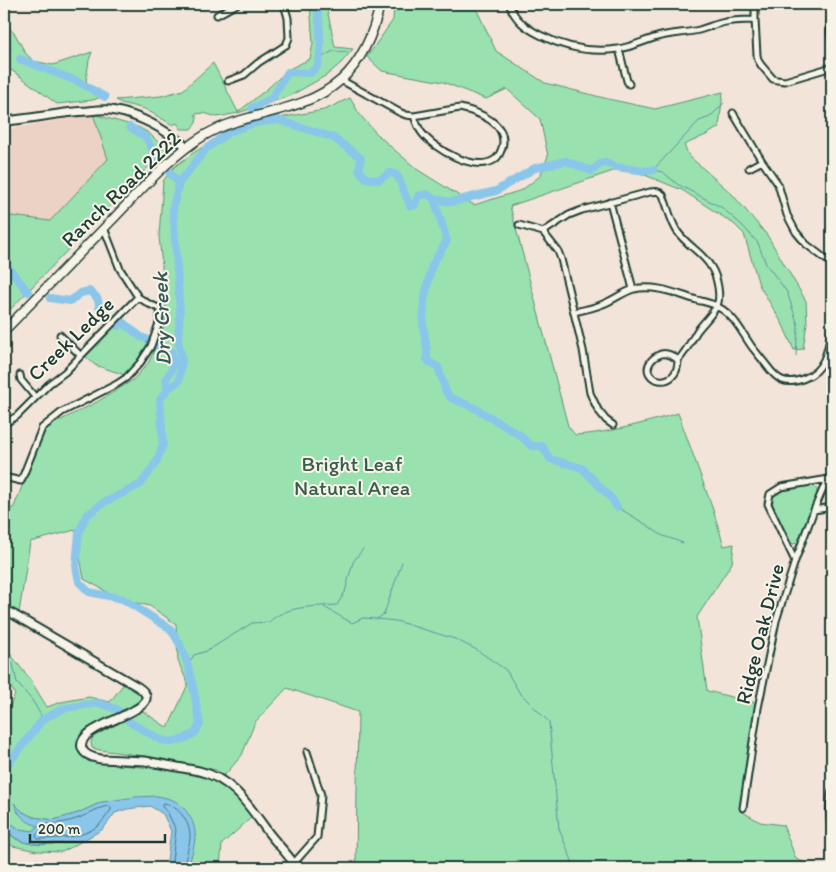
<svg xmlns="http://www.w3.org/2000/svg" width="836" height="872" font-family="Itim,sans-serif">
<style>
.built{fill:#ecd2c4}
.green{fill:#99e2b0;stroke:#5c9072}
.water{fill:#8ac6ea;stroke:#5f8fa1}
.lines{fill:none;stroke-linecap:round;stroke-linejoin:round}
.shore{stroke:#4a747d;stroke-width:1}
.stream{stroke:#5f8fa1;stroke-width:1}
.river{stroke:#8ac6ea;stroke-width:8}
.street-casing{stroke:#1f3d34;stroke-width:9}
.secondary-casing{stroke:#1f3d34;stroke-width:11}
.primary-casing{stroke:#1f3d34;stroke-width:11}
.street{stroke:#f7f3e8;stroke-width:5}
.secondary{stroke:#f7f3e8;stroke-width:7}
.primary{stroke:#f7f3e8;stroke-width:8}
.labels{text-anchor:middle;stroke-width:4;stroke-linejoin:round;paint-order:stroke}
.street-label{font-size:21px;fill:#1f3d34;stroke:#f7f3e8}
.park-label{font-size:21px;fill:#375e4d;stroke:#f7f3e8}
.water-label{font-size:22px;font-style:italic;fill:#345858;stroke:#f7f3e8}
</style>
<rect width="100%" height="100%" fill="#f2e4d8"/>
<filter id="ink" filterUnits="userSpaceOnUse"><feTurbulence type="fractalNoise" baseFrequency=".02" numOctaves="2"/><feDisplacementMap in="SourceGraphic" scale="10" xChannelSelector="R" yChannelSelector="G"/><feConvolveMatrix kernelMatrix="1 2 1 2 8 2 1 2 1" color-interpolation-filters="sRGB"/></filter>
<g filter="url(#ink)">
<path class="built" d="M93 114 109 159 50 221 10 216 4 188V135L10 129Z"/>
<path class="green" d="M310 4H326L335 47 353 49 341 63 327 75 290 96 238 113 217 117 204 113 195 114 197 118 196 123 191 129H181L177 123 173 125 145 109 121 103 116 100 161 96 183 90 213 63 238 112 267 89 289 69 310 59 313 43Z
M394 4H474L496 51 545 83 608 99 655 109 723 92 719 127 708 134 684 145 689 156 732 194 767 235 806 301 807 323 803 349 794 350 782 323 759 285 744 234 734 224 682 190 625 167 510 206 568 426 575 435C610 433 645 423 678 413L713 510 724 546 734 544 732 563 697 617 707 691 756 703 741 811 760 822 783 825 796 859 808 864 811 868H356L358 712 287 688 255 722 242 755 224 776 216 770 203 767 144 756 100 750 92 748 91 742 93 737 141 710 168 728 188 684 178 661 176 624 150 606 120 599 84 579 75 530 30 542 19 613 4 605V513L14 507 44 430 59 421 97 402 133 380 149 362 165 324 166 307 159 236 163 181 174 167 192 154 215 139 244 126 284 117 324 110 350 98 360 115 376 133 391 147 418 170 474 205 522 190 540 176 548 156 540 119 507 89 486 99 443 82 382 71 367 57 393 20Z
M4 23 15 34 26 54 34 61 53 65 92 52 89 60 86 81 101 97 93 100 57 104 17 74 6 67 4 65Z
M93 114 138 127 149 133 167 151 145 170 4 316V215L50 221 108 159Z
M122 317 150 344 140 360 125 375 95 365 85 356Z
M811 485 814 486 817 490V493L800 542 798 543 793 544 790 541 773 506 772 500 773 496 777 492Z
M4 648 8 651 31 681 47 707 61 702 89 697 110 702 125 682 137 690 141 695V702L137 706 88 729 80 736 78 747 80 754 89 762 162 769 207 776 219 783 238 798 253 816 222 844 220 868H189L190 860 195 836 185 810 172 800 157 796 102 802 78 813 54 820 33 817 23 812H17L40 825 33 831 19 829 6 820 4 808V714L9 709 15 694 4 675Z
M4 828C7 831 11 836 16 839 34 849 64 843 84 840L62 852 37 851 13 846 4 842Z"/>
<path class="water" d="M157 796C162 797 168 798 173 800 185 806 196 822 195 836 195 847 190 857 189 868H166L171 831 163 814 150 806 127 809 115 813 103 829 84 840 64 843 38 844 24 842 15 838 4 828V808L6 820 19 829 33 831 39 826C26 823 19 816 14 803L23 812 33 817 54 820 78 813 102 802 135 797Z"/>
<g class="lines">
<path class="shore" d="M109 806 111 808V810C107 815 103 821 99 825 82 839 59 838 38 839L36 837V835L41 830 44 824C56 824 68 822 79 818 89 814 98 807 109 806Z
M171 868 176 830 167 811 162 807V804L164 803C178 806 190 821 190 836 190 847 184 857 185 868"/>
<path class="stream" d="M319 59 333 51 348 52
M654 169 699 121 710 117 724 103
M653 170 663 172 677 184 721 207 742 225 758 243 766 264 787 292 798 325 796 356
M617 507 647 525 661 535 683 543
M324 607 352 623 363 618 377 619 384 614 402 562
M377 619 396 621 455 639 477 650 506 670 519 692 549 722 559 829 575 868
M4 653 13 664 17 683 32 700 43 719
M188 665 194 655 207 651 252 623 269 622C287 605 314 607 337 605L345 592 353 562 363 549"/>
<path class="river" d="M4 43 8 47
M20 59 79 82 105 97
M252 108 272 98 288 72 310 73C312 71 314 70 316 68 324 58 319 17 317 4
M130 127 146 137 156 157
M168 171 179 183
M434 199 447 241 432 265 424 300 423 325 427 350V359L429 362 438 367 446 392 451 398 473 407 520 435 531 446H542L550 459 582 468 611 498 617 507
M4 262 28 292
M50 298 70 301 81 293 89 291C96 296 99 298 99 307L108 316
M118 326 122 322 141 337 149 340
M157 345 171 351 174 361 171 371 166 379 167 390
M4 780 8 764 43 719 65 708 99 703 116 709 131 723 161 740 171 742 184 739 195 733 200 724C194 695 190 651 169 628L123 599 89 592 79 582 76 566 79 533 86 516 103 503 141 484 157 461 163 444 160 399 170 387 179 381 182 359 178 340 180 313 173 207 179 183 206 149 229 132 254 123 278 120 332 137 361 158 359 170 366 178 379 180 389 173 395 174 398 177 410 206 415 205 418 196 427 194 434 199 451 202 496 191 535 168 566 161 592 171 600 164 606 163 616 167 646 171 653 170"/>
<g class="street-casing">
<path id="street" d="M509 4C515 20 526 28 540 35 564 47 592 53 618 49 633 47 647 39 661 36 674 33 687 33 699 30 706 28 713 25 721 23 732 20 743 20 755 20
M755 4V20L757 55 758 60 761 65 773 79 777 80 785 81 832 67
M832 4C830 17 829 29 832 42
M217 15 237 4
M619 49 627 81 629 84
M341 80 399 112 406 115 414 116
M228 81 244 75 258 63 286 45 289 38 288 18 284 4
M460 108C478 112 509 123 502 148 500 153 499 157 494 160 474 172 434 149 422 133 418 128 416 122 414 116Z
M733 113 762 161 778 184 787 215 796 232 806 244 832 264
M749 168 762 161
M610 202 633 289
M519 225 543 232 558 251 561 259 583 350 590 393 598 410 606 420 613 425
M543 232 569 215 582 210 650 192C656 191 659 191 663 195 668 207 670 220 677 231 686 245 703 253 711 267 717 276 722 298 716 307 711 316 703 323 697 331 691 341 686 352 678 360 678 393 637 380 651 361 653 359 654 357 657 356 664 351 672 355 678 360
M574 312C584 310 594 308 603 304 614 300 623 292 634 289 655 284 677 294 697 300 704 302 712 303 718 307 734 315 742 333 752 347 756 352 760 357 764 362 769 368 774 377 782 380 789 383 798 381 805 378 826 370 828 348 832 328
M60 335 81 356
M20 375 21 380 35 397
M4 424 17 416 49 384 65 372 138 297
M4 477 21 481 42 428 62 412 117 384 126 378 140 363 151 346 159 323 161 309 149 304 138 297 120 269 104 228
M814 510 832 507
M795 561 768 504 770 494 781 487 829 479
M832 791C828 805 829 817 832 830
M743 808 758 708 776 621 795 561 814 510 823 489 832 475
M287 868 294 863 317 837 321 795 307 752"/>
</g>
<g class="secondary-casing">
<path id="secondary" d="M4 121C32 119 60 112 88 111 96 110 104 109 111 110 141 115 164 129 187 147
M4 609 138 687C175 711 74 722 82 748 84 755 95 758 101 759L145 761 199 771C233 779 249 806 268 832 277 844 289 855 297 868"/>
</g>
<g class="primary-casing">
<path id="primary" d="M4 331C41 293 78 255 115 217 143 188 170 156 205 135 248 110 301 115 341 80 363 60 374 32 380 4"/>
</g>
<use href="#street" class="street"/>
<use href="#secondary" class="secondary"/>
<use href="#primary" class="primary"/>
</g>
</g>
<g class="labels">
<g class="street-label">
<text transform="translate(121 189) rotate(-44)" y="7">Ranch Road 2222</text>
<text transform="translate(71 339) rotate(-44)" y="7">Creek Ledge</text>
<text transform="translate(760 634) rotate(-76)" y="7">Ridge Oak Drive</text>
</g>
<g class="park-label">
<text x="352" y="471">Bright Leaf<tspan x="352" dy="24">Natural Area</tspan></text>
</g>
<g class="water-label">
<text transform="translate(161 319) rotate(-92)" y="8">Dry Creek</text>
</g>
</g>
<rect width="836" height="872" fill="none" stroke="#f7f3e8" stroke-width="20"/>
<rect x="10" y="10" width="816" height="852" fill="none" stroke="#1f3d34" stroke-width="2" filter="url(#ink)"/>
<path d="M30 834v8h135v-8" fill="none" stroke="#1f3d34" stroke-width="2.5"/>
<text x="38" y="834" font-size="15" fill="#1f3d34" stroke="#f7f3e8" stroke-width="4" paint-order="stroke">200 m</text>
</svg>
